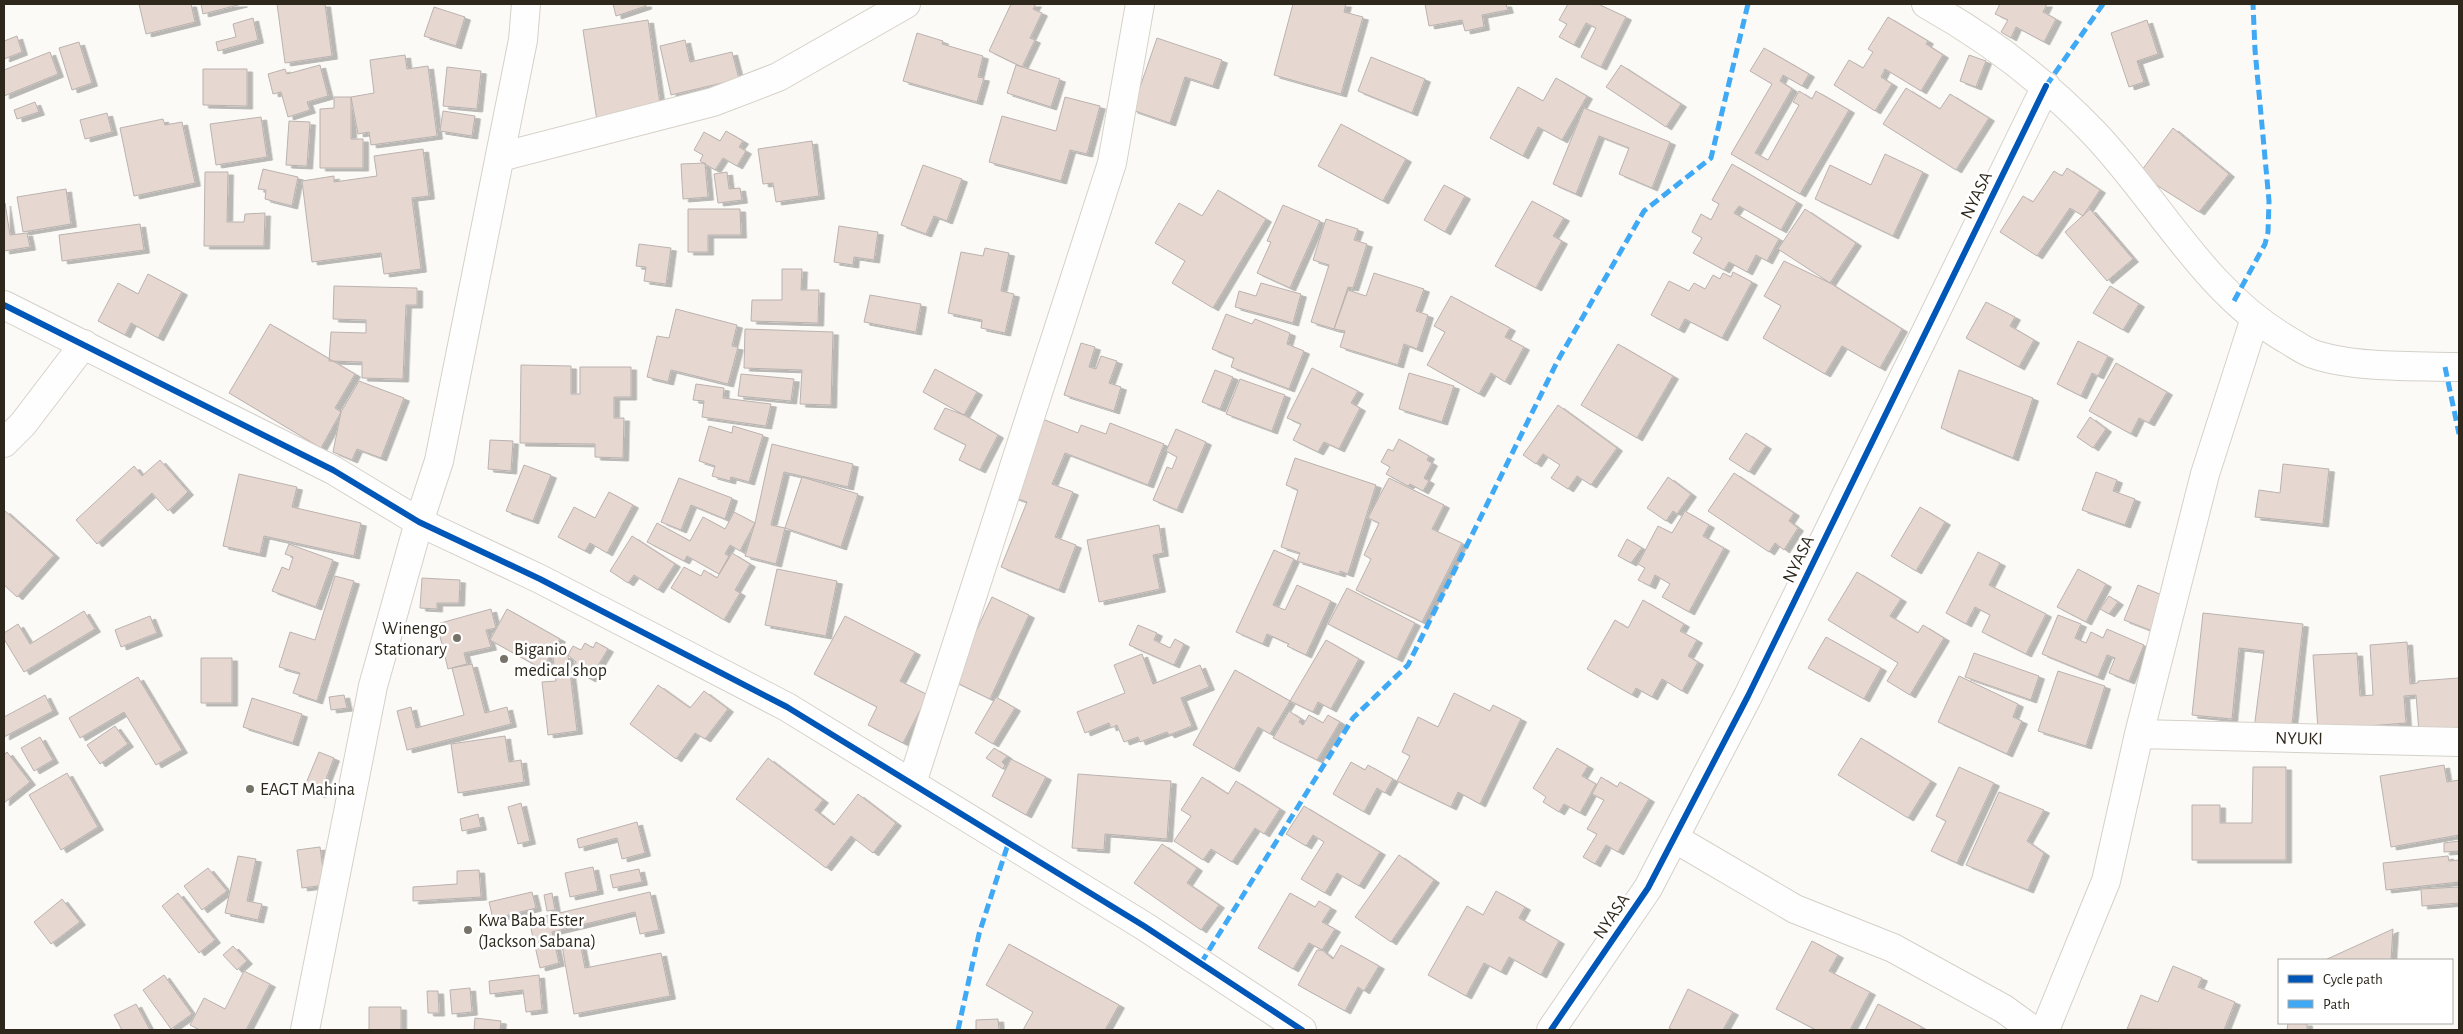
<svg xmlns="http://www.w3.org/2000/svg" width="2463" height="1034" font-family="'Alegreya Sans',sans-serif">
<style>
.building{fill:#e7d7d1;stroke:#bab2af;filter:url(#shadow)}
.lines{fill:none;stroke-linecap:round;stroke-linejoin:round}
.street-casing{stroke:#d5d1c9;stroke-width:30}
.secondary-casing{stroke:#d5d1c9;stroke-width:30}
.street{stroke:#fffefe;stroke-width:28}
.secondary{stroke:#fffefe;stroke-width:28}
.quiet{stroke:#3fa9f5;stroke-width:5;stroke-dasharray:10 5;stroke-linecap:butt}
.cycleway-casing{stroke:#fff;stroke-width:9}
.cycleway{stroke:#0057b8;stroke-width:6}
.poi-dot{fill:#767268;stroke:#fff;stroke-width:2}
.labels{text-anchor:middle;stroke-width:5;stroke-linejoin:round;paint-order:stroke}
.street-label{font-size:18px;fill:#2e281c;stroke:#fff}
.poi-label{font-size:18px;fill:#2e281c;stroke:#fff;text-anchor:start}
</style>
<defs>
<filter id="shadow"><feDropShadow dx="5.5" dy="3" stdDeviation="0" flood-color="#0004"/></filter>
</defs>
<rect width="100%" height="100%" fill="#fcfaf6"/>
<path class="building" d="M139 4H191L195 22 146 34Z
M201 4H242L203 14Z
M277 4H325L332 56 285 63Z
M613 4H646V6L616 16Z
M1011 4H1036L1033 9 1042 13 1030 38 1035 40 1022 67 989 51Z
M1293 4H1346L1344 12 1363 17 1341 94 1274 75Z
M1425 4H1506L1508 10 1482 15 1484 27 1465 31 1462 20 1429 26Z
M1568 4H1598L1626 17 1601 67 1581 57 1596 28 1586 23 1574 45 1559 37 1567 24 1559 20Z
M2000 4H2047L2043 12 2056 19 2044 42 2016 27 2011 38 2001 32 2008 20 1995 14Z
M434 7 465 17 456 46 424 36Z
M1888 17 1928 41 1926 44 1943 55 1921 91 1885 69 1881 77 1892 84 1875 111 1834 85 1849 60 1863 68 1873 52 1868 49Z
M253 18 258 40 218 51 216 42 236 37 233 24Z
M648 20 661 111 597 121 583 30Z
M2147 20 2158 54 2137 61 2144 82 2129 87 2111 33Z
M917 33 943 41 942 44 983 56 978 77 984 78 977 102 903 81Z
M17 36 22 52 4 59V41Z
M1157 38 1222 60 1213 86 1185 77 1170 123 1132 110Z
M685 40 690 62 732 52 739 79 671 95 660 46Z
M79 42 92 83 72 90 59 48Z
M1764 48 1809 74 1802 86 1783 75 1780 81 1792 89 1755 153 1768 160 1799 105 1793 102 1799 91 1812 99 1816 91 1849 110 1800 194 1731 154 1772 84 1750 71Z
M50 52 58 74 4 96V70Z
M405 55 407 69 428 66 437 136 371 145 369 132 358 134 351 97 374 93 370 60Z
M1969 55 1986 61 1976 87 1960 81Z
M1371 57 1425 79 1412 113 1358 91Z
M320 65 328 96 307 102 310 110 288 117 281 92 273 94 268 74 285 69 287 74Z
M1016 65 1060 79 1051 107 1007 93Z
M1621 65 1681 104 1666 127 1606 87Z
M447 67 481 71 477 109 443 106Z
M203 69H247V106L203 105Z
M1556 78 1587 96 1562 140 1538 127 1523 156 1490 138 1518 87 1543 101Z
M1906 88 1940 109 1950 94 1989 118 1956 170 1883 124Z
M334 97H351V139H363V168H320V109L334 108Z
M1065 97 1100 106 1087 154 1070 150 1061 181 989 162 1002 116 1056 131Z
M35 102 39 112 17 119 14 110Z
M1584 108 1670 142 1652 188 1619 174 1629 148 1599 136 1576 194 1553 184Z
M443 111 475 116 472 136 440 131Z
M107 113 112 132 85 139 80 120Z
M261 117 267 157 216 165 210 124Z
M163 119 165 125 182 122 195 183 134 196 120 128Z
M289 121 310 122 307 166 286 165Z
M1341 124 1406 159 1383 201 1318 166Z
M2173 128 2229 174 2199 212 2139 174Z
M726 131 743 141 739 147 746 151 737 166 723 158 715 170 700 161 703 155 694 150 704 132 720 141Z
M812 141 819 196 776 202 773 183 763 184 758 149Z
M423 149 429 196 412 198 421 269 384 274 381 253 312 262 302 181 334 176V182L377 176 374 156Z
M1885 154 1923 172 1893 236 1815 199 1830 165 1871 185Z
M705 163 708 197 683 199 681 164Z
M1732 164 1797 202 1781 230 1739 206 1734 213 1779 239 1767 261 1756 255 1747 272 1729 262 1724 270 1693 253 1702 238 1692 232 1701 214 1711 220 1719 204 1712 200Z
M923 165 962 179 947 221 934 216 926 234 901 225Z
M2067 168 2100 190 2083 216 2070 208 2037 256 2000 232 2023 196 2033 202 2054 171 2062 176Z
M263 169 298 177 292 206 265 199 266 190 258 189Z
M205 172H228L227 222H244L245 214 265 213 264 246H204Z
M727 172 729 189 740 188 742 200 718 203 714 174Z
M1444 185 1465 196 1445 232 1424 220Z
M66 189 71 224 23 232 17 197Z
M1218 190 1266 219 1213 308 1172 283 1185 261 1155 243 1179 203 1202 216Z
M1532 201 1564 218 1553 236 1562 241 1536 288 1495 266Z
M5 203 10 235 27 233 30 247 4 251Z
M1283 205 1320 221 1290 288 1257 273 1271 242 1267 241Z
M688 209H740L741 235H708V252H688Z
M1805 209 1856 243 1830 283 1778 249Z
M2090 209 2133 259 2107 281 2065 232Z
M1326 219 1358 229 1354 240 1367 244 1353 288 1348 287 1334 329 1311 322 1329 265 1313 260Z
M140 224 144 250 62 261 59 235Z
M839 226 878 232 874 260 854 257 853 265 834 262Z
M639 244 671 248 666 284 644 281 646 267 636 266Z
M985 248 1009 253 1001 291 1014 294 1005 333 981 328 982 320 948 313 961 252 983 256Z
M1784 261 1830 283 1902 329 1880 368 1842 346 1825 374 1763 338 1781 306 1764 296Z
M782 269H802L801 290H819L818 323 751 321 752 300H782Z
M1733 272 1752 282 1722 338 1685 319 1679 330 1651 315 1669 281 1689 291 1694 283 1705 289 1713 275 1720 279 1723 273 1731 277Z
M1374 273 1424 289 1416 311 1428 315 1417 349 1404 344 1398 365 1340 347 1345 331 1334 329 1348 290 1366 296Z
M148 274 182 292 158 338 131 323 125 335 98 321 118 283 138 294Z
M1261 283 1301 294 1293 323 1235 307 1239 291 1256 296Z
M334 286 417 288V305H406L403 379 362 378V362L329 361 331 332 366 333V320L333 319Z
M2110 286 2139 304 2123 330 2093 313Z
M870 295 921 304 916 332 864 322Z
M1451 296 1510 328 1505 337 1524 347 1505 382 1491 373 1479 394 1427 365 1445 332 1434 326Z
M1986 302 2015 317 2010 326 2034 340 2019 367 1966 338Z
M676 309 737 325 732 346 738 347 728 384 671 370 668 382 647 377 657 336 669 338Z
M1226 314 1252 324 1255 319 1290 333 1287 344 1304 351 1289 389 1231 367 1234 358 1212 349Z
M270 324 355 374 335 408 341 412 321 448 229 393Z
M745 329 833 332 831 405 800 404 802 370 744 368Z
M2078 341 2108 356 2098 376 2092 373 2081 396 2057 384Z
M1081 343 1095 347 1089 367 1096 369 1101 356 1117 361 1109 383 1121 387 1114 411 1064 395Z
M1618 344 1673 376 1637 438 1581 405Z
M2116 363 2167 392 2149 423 2139 418 2131 434 2089 411Z
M521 365 571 366V394H580V367H631V397H614V418H624L623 458 595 457V444L520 443Z
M1312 368 1358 391 1351 403 1360 408 1339 449 1324 442 1318 452 1293 440 1301 424 1287 418Z
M935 369 977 392 964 415 923 392Z
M1215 370 1233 377 1220 409 1202 402Z
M1959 370 2033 398 2013 458 1941 428Z
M1409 373 1454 386 1442 422 1399 409Z
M741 374 794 379 791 401 738 396Z
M1240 379 1285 395 1272 431 1226 414Z
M359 381 404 398 381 458 357 449 352 460 333 452 341 412Z
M696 384 724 388 723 398 771 404 766 426 702 417 704 401 693 400Z
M1558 405 1617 448 1591 485 1577 476 1568 489 1551 478 1560 465 1543 454 1536 464 1523 455Z
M945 408 964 415 998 435 980 470 959 460 966 445 934 429Z
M2090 417 2106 429 2093 448 2077 437Z
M1040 418 1078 433 1081 425 1106 434 1110 423 1164 444 1148 485 1065 453 1052 484 1073 492 1055 537 1076 545 1059 590 1001 567 1027 502 1010 496Z
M709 426 732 433 733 426 763 435 749 482 731 477 730 481 712 476 715 466 699 461Z
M1176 429 1206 442 1177 510 1153 500 1167 467 1172 469 1177 457 1166 451Z
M1746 433 1766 446 1749 472 1729 459Z
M1399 439 1429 456 1427 460 1432 463 1424 478 1429 481 1423 491 1410 484 1408 486 1386 474 1390 467 1381 462 1388 449 1393 451Z
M490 440 513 441 511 471 488 469Z
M772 444 853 464 848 487 784 472 771 525 785 528 776 564 745 556 755 523Z
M1295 458 1376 485 1348 574 1340 571V574L1297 561 1300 553 1281 547 1298 490 1286 485Z
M160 460 188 492 168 511 152 493 97 544 76 520 134 466 142 476Z
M2283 464 2329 469 2323 524 2255 517 2259 490 2280 493Z
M524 465 551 475 533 521 506 511Z
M2096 472 2117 480 2113 491 2135 499 2125 525 2082 510Z
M1734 473 1794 513 1789 521 1798 528 1784 550 1775 543 1769 552 1708 511Z
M239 474 297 487 292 507 361 523 354 556 264 536 260 554 223 546Z
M802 477 858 494 841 547 785 528Z
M1668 477 1691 494 1677 514 1673 511 1666 521 1647 508Z
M679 478 732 498 725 519 691 505 681 530 661 522Z
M1389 478 1444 505 1432 529 1462 543 1422 622 1356 590 1371 559 1364 555 1379 523 1368 518Z
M609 492 633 505 607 553 590 543 585 551 558 537 574 507 595 518Z
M1920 507 1945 522 1916 571 1891 556Z
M4 510 54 555 17 597 4 585Z
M1685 511 1709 525 1703 536 1724 548 1689 612 1662 597 1670 584 1655 575 1650 586 1638 580 1645 568 1638 564 1658 526 1672 533Z
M734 512 755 523 740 551 730 545 725 554 729 556 719 574 687 556 684 561 647 542 657 523 690 541 703 517 725 529Z
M1159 525 1163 553 1153 555 1160 589 1099 602 1087 540Z
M632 536 675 564 658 590 634 575 628 583 610 571Z
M1627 539 1642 548 1631 563 1618 556Z
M289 544 333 560 316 607 272 591 282 567 289 570 293 557 285 554Z
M1274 550 1294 559 1273 605 1285 610 1297 585 1331 601 1306 655 1287 646 1289 644 1267 634 1263 644 1236 632Z
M1978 552 2000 563 1989 585 2046 614 2026 654 1982 632 1990 615 1975 607 1966 624 1946 613Z
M732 553 750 564 735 590 740 593 724 620 671 588 684 567 701 576 704 570 717 578Z
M777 569 837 581 826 636 765 625Z
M2078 569 2106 584 2086 622 2057 607Z
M1857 572 1901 599 1890 616 1918 633 1923 625 1944 638 1910 695 1887 681 1898 663 1828 620Z
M335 576 354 581 317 701 293 693 300 673 279 667 290 632 315 640Z
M422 578 460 580 459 603H437V609L420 608Z
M2138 585 2169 598 2155 632 2124 620Z
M1347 588 1415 623 1397 659 1328 624Z
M2109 596 2118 602 2109 614 2100 609Z
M992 597 1029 615 990 699 953 681Z
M1643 600 1684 624 1680 631 1697 640 1688 656 1698 662 1682 691 1662 679 1652 697 1636 688 1632 695 1587 669 1615 620 1628 628Z
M491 609 496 628 486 630 491 647 464 653 467 664 448 669 437 624Z
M507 609 560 639 542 669 490 640Z
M84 611 95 629 24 672 4 639V633L18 624 30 644Z
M2203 613 2303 624 2291 733 2254 729 2264 651 2239 648 2232 719 2192 715Z
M2058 615 2081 624 2075 638 2086 643 2091 632 2103 638 2107 629 2144 645 2129 681 2109 673 2115 658 2107 655 2098 677 2042 654Z
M150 616 157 633 121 647 115 630Z
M845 616 915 652 900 681 928 695 903 743 868 725 877 707 814 674Z
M1138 625 1157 633 1154 640 1170 648 1175 639 1184 644 1174 665 1129 645Z
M1826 637 1881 668 1864 699 1808 668Z
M1326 640 1359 659 1331 709 1318 702 1313 712 1290 701Z
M596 642 608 649 590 679 572 668 576 662 568 655 573 646 581 650 585 643 593 648Z
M2407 642 2410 684 2418 683V681L2459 678V729L2419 732 2416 695 2404 696 2406 723 2318 730 2313 655 2357 653 2360 696 2373 695 2370 645Z
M1974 653 2039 676 2031 700 1965 677Z
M1142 654 1153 684 1200 665 1209 687 1181 698 1192 726 1169 735 1167 732 1140 742 1138 737 1124 742 1117 725 1111 728 1109 723 1085 733 1077 712 1125 693 1114 665Z
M568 655 577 731 548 735 542 682 556 681 553 657Z
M201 658H232V703H201Z
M472 664 485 713 507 707 511 724 407 750 397 711 411 707 416 728 464 715 452 668Z
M1235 670 1290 701 1270 734 1258 727 1234 769 1193 745Z
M2058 671 2105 686 2086 746 2038 731Z
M1959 676 2018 704 2013 717 2022 721 2007 754 1938 722Z
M138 677 182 750 156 765 124 712 80 738 69 718Z
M658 685 690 708 704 691 728 709 705 739 695 733 676 759 630 724Z
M1454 693 1490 711 1493 705 1521 719 1480 804 1458 792 1451 807 1397 781 1410 756 1402 752 1418 717 1438 727Z
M45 695 53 711 4 737V717Z
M344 695 347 708 331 710 329 697Z
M996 697 1015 708 993 744 975 733Z
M252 698 302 714 293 743 243 727Z
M1289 711 1301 719 1299 722 1303 725 1309 715 1323 723 1328 715 1340 722 1317 760 1273 738Z
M115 726 128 744 100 764 87 745Z
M505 736 509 762 521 760 524 782 458 793 451 744Z
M40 737 53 760 34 771 21 748Z
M1861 738 1931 781 1908 818 1838 775Z
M994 748 1007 756 1002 762 1005 765 1003 769 986 758Z
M1557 748 1588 766 1582 776 1596 784 1580 813 1564 804 1559 812 1543 802 1546 797 1533 788Z
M7 752 30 782 4 803V755Z
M319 752 334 758 320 795 304 788Z
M768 758 823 800 815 810 834 825 858 794 896 823 873 853 851 836 826 868 736 799Z
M1011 759 1046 777 1026 815 992 796Z
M1351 762 1365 770 1368 765 1393 779 1385 793 1377 788 1364 812 1333 794Z
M2444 765 2447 782 2459 780V835L2391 847 2380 776Z
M1959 767 1994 783 1957 863 1931 851 1946 821 1936 816Z
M2253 767H2286V860H2192V805H2220V823H2252Z
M67 773 98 827 61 850 29 795Z
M1078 774 1171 781 1167 839 1105 834 1104 850 1072 848Z
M1202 777 1228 794 1236 781 1280 809 1264 834 1255 828 1232 862 1211 849 1203 860 1174 841 1191 816 1181 810Z
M1601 777 1617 787 1620 782 1649 799 1618 852 1606 845 1595 864 1583 857 1597 834 1587 829 1604 800 1592 794Z
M1999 792 2044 810 2027 841 2044 853 2028 890 1966 865Z
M521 803 530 841 518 844 508 807Z
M1304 806 1380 852 1359 886 1337 873 1325 893 1301 879 1324 842 1313 835 1306 846 1286 834Z
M478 814 481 827 462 831 460 819Z
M637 822 645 853 622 859 617 838 579 848 577 839Z
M2459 841V851L2444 852V843Z
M1162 844 1197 868 1187 883 1219 905 1201 930 1134 883Z
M320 847 325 885 302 888 297 850Z
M1399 855 1434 880 1391 942 1355 917Z
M238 856 256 859 247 901 262 904 258 920 225 913Z
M2448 856 2449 861 2459 860V882L2386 890 2383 863Z
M593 867 598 891 570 897 565 873Z
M208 868 227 891 202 910 184 886Z
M639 869 642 882 613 888 610 875Z
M479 870 481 897 413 901V887L457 884V871Z
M2459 887V903L2422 906 2421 889Z
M1496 891 1525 907 1519 918 1559 941 1541 975 1509 957 1501 972 1484 963 1466 996 1428 975 1467 906 1483 915Z
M532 892 536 908 493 919 489 902Z
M650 892 659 930 640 934 635 912 552 932 559 963 540 968 529 920Z
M178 893 215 940 199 953 162 906Z
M552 893 555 910 547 911 544 895Z
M1290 893 1315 907 1319 901 1331 908 1322 922 1335 929 1322 950 1309 943 1293 969 1258 948Z
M62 899 80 922 51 944 34 922Z
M2393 929 2391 960H2325Z
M579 937 585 968 661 953 670 996 574 1014 561 940Z
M1812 941 1838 955 1829 971 1870 992 1850 1030H1816L1776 1009Z
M1009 944 1119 1005 1105 1030H1023L1033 1012 986 985Z
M1341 945 1379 966 1364 991 1358 987 1345 1011 1298 985 1317 950H1322L1333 959Z
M233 946 247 961 237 970 223 955Z
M2173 966 2202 978 2198 987 2235 1002 2224 1030 2127 1029 2141 995 2158 1002Z
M244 971 270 984 246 1030H200L190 1025 204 998 225 1009Z
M164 975 192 1014 171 1029 143 990Z
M539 975 542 1010 526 1012 523 990 490 994 489 981Z
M470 988 472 1012 452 1014 450 990Z
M1688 989 1733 1012 1723 1030H1673L1669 1028Z
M427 991H438L439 1013H428Z
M136 1004 150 1030H122L114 1015Z
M1878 1004 1922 1027 1920 1030H1865Z
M369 1007H401V1030H369Z
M475 1018 501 1021 500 1030H474Z
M998 1019 999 1030H976V1020Z
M2288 1023H2307V1030H2287Z"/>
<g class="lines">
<g class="street-casing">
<path id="street" d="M1926 4C1987 38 2045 82 2094 133 2158 200 2204 291 2286 339 2295 344 2304 351 2313 354 2353 368 2416 366 2459 367
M500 157 713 102 778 77 906 4
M4 443 23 424 84 344
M2139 734 2459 742
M912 783 1112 163 1140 4
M1674 838 1795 909 1893 948 2004 1009 2033 1030
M1551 1030 1648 888 1748 696 2046 86
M2045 1030 2106 881 2139 734 2205 474 2255 318"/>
</g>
<g class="secondary-casing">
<path id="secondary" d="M4 305 333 470 419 522 540 579 787 707 1144 926 1302 1030
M305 1030 373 686 419 522 439 461 523 40 526 4"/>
</g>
<use href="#street" class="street"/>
<use href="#secondary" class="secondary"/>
<path class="quiet" d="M2046 86 2103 4
M2234 301 2265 244 2268 232 2269 201 2255 50 2253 4
M2445 367 2459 434
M1201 963 1353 718 1408 665 1558 360 1644 211 1711 158 1748 4
M958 1030 979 934 1008 844"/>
<g class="cycleway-casing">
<path id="cycleway" d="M4 305 333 470 419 522 540 579 787 707 1144 926 1302 1030
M1551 1030 1648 888 1748 696 2046 86"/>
</g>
<use href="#cycleway" class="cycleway"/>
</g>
<g class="poi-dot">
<circle cx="457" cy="638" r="5"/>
<circle cx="504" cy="659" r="5"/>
<circle cx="250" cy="789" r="5"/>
<circle cx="468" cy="930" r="5"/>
</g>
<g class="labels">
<g class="street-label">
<text transform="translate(1976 195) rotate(-64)" y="6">NYASA</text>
<text transform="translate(1798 559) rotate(-64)" y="6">NYASA</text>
<text transform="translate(2299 738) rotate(1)" y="6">NYUKI</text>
<text transform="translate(1611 916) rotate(-56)" y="6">NYASA</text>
</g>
<g class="poi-label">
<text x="447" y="634" text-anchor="end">Winengo<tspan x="447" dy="21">Stationary</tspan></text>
<text x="514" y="655">Biganio<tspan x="514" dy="21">medical shop</tspan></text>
<text x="260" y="795">EAGT Mahina</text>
<text x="478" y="926">Kwa Baba Ester<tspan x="478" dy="21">(Jackson Sabana)</tspan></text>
</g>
</g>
<rect width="2463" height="1034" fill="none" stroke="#2e281c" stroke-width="10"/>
<rect x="2278" y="959" width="175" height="65" fill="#ffffff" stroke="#aba9a4"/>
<rect x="2288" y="975" width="25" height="8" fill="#0057b8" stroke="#aba9a4"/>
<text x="2323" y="984" font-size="15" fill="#2e281c">Cycle path</text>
<rect x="2288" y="1000" width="25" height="8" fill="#3fa9f5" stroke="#aba9a4"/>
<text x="2323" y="1009" font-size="15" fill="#2e281c">Path</text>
</svg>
